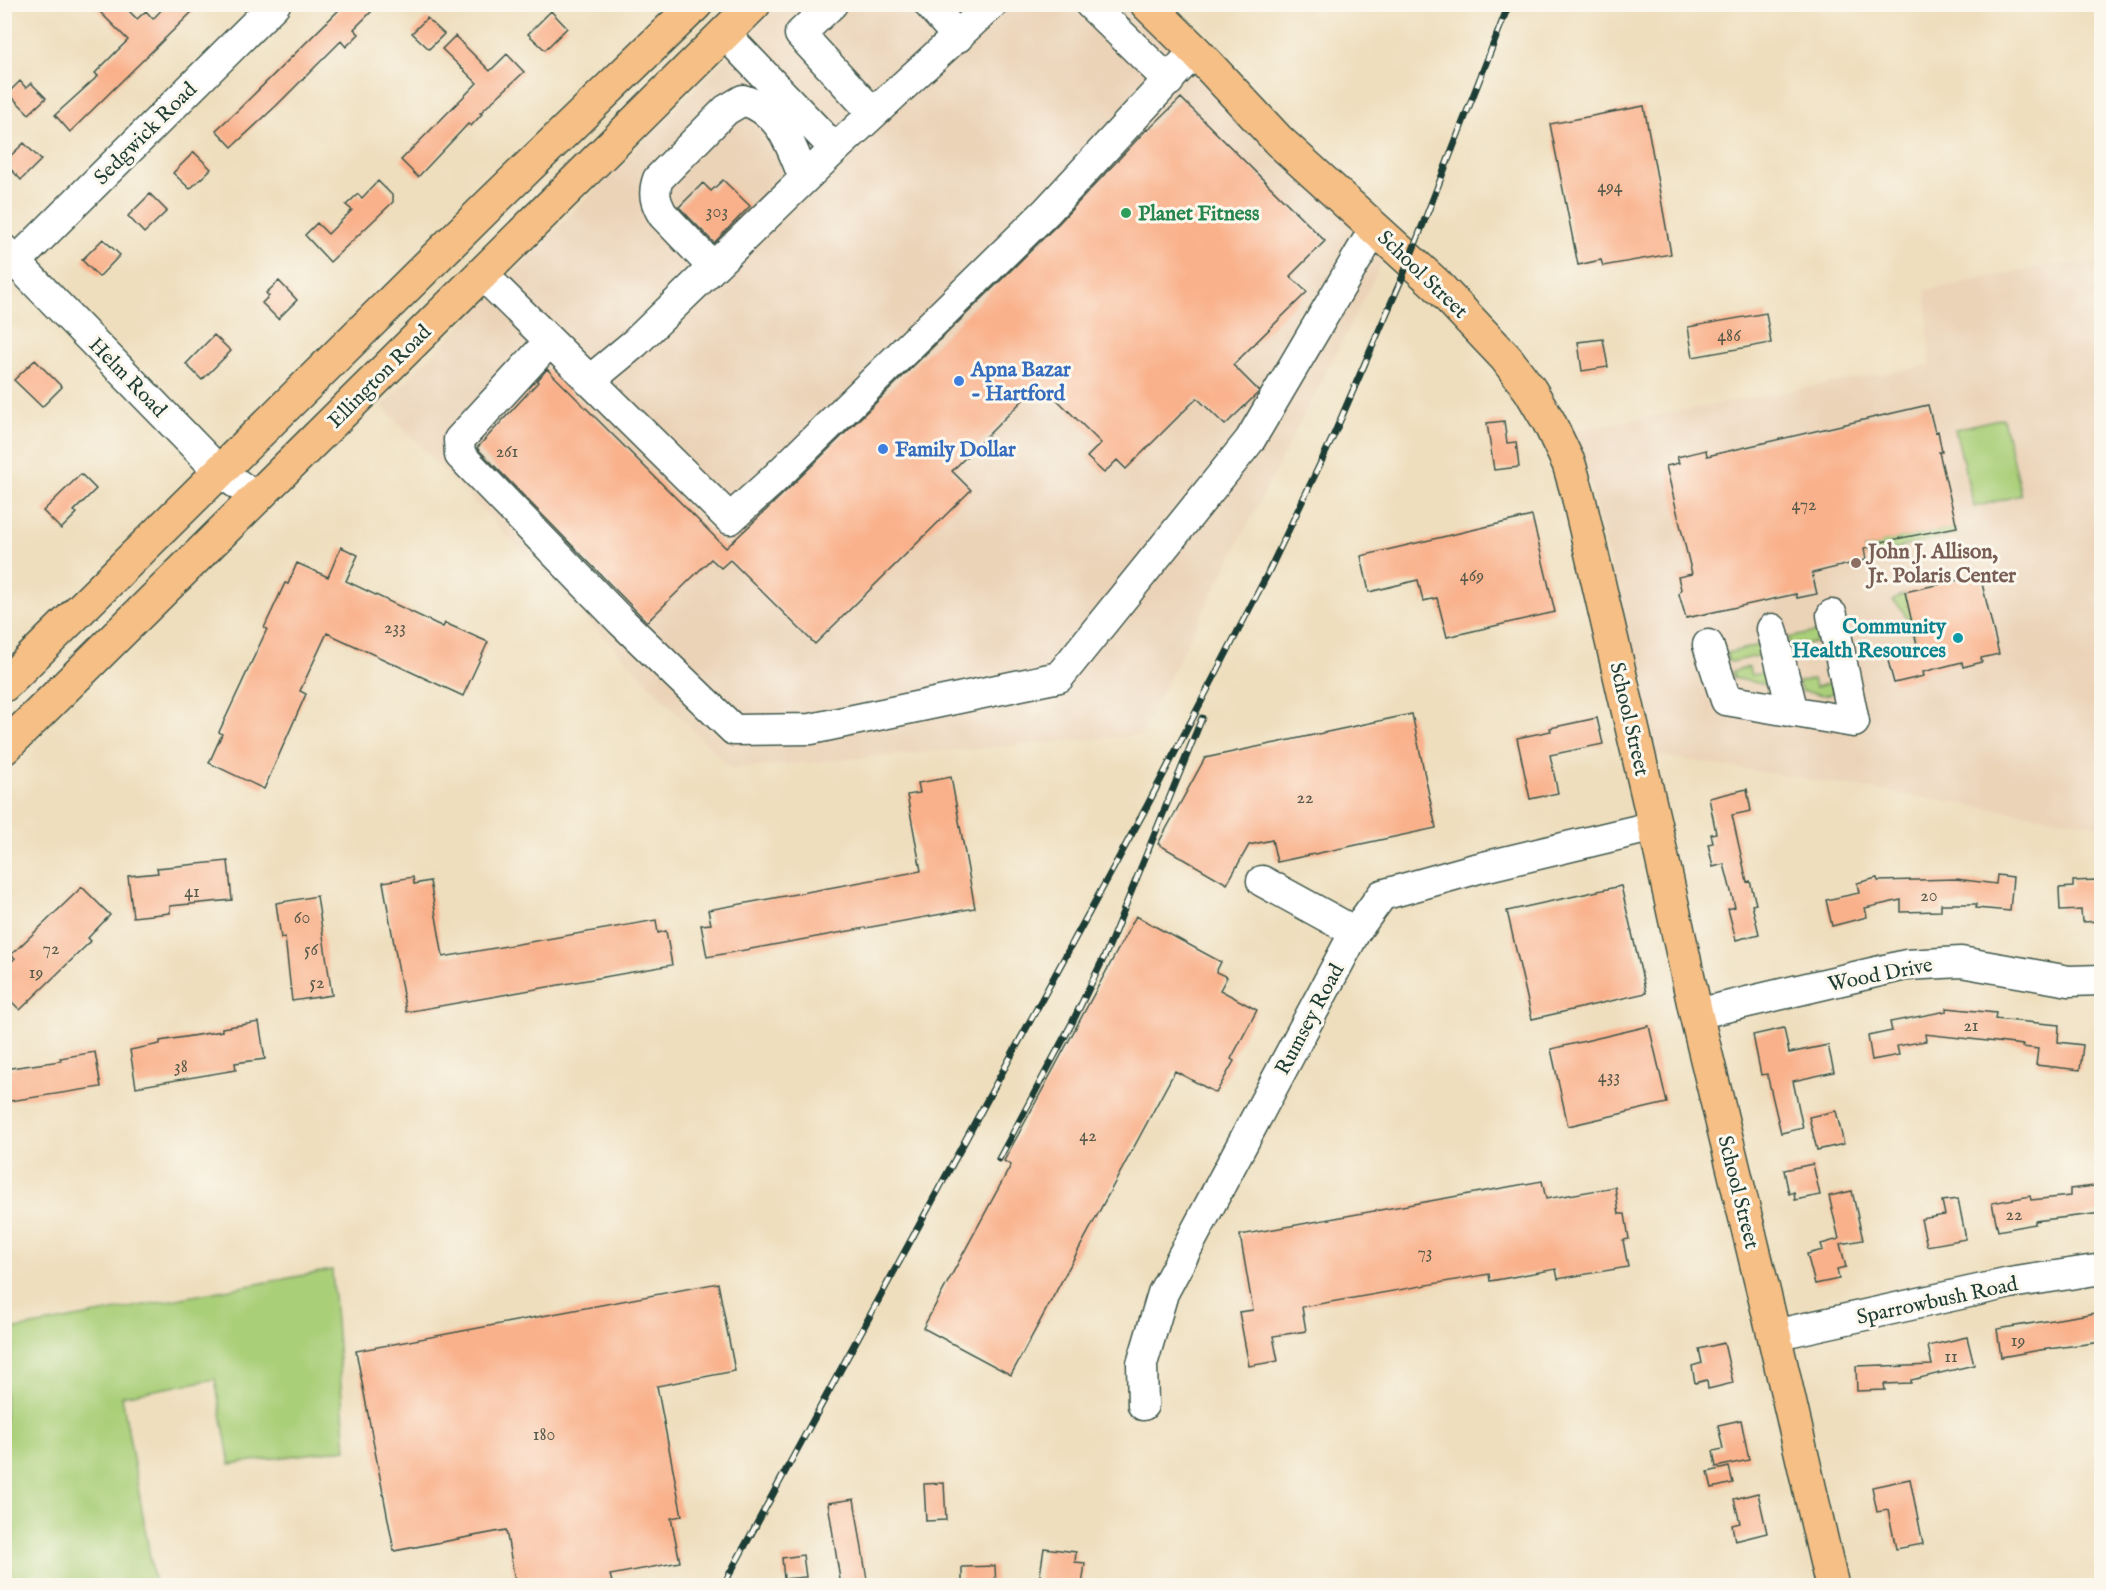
<svg xmlns="http://www.w3.org/2000/svg" width="2106" height="1590" font-family="'IM FELL English',serif">
<style>
.built{fill:#ebd3b8}
.green{fill:#aacf79;stroke:#648656;stroke-width:1.5}
.building{fill:#f9b18b}
.lines{fill:none;stroke-linecap:round;stroke-linejoin:round}
.minor-casing{stroke:#3e5549;stroke-width:33}
.major-casing{stroke:#3e5549;stroke-width:36}
.highway-casing{stroke:#3e5549;stroke-width:36}
.minor{stroke:#fff;stroke-width:30}
.major{stroke:#f5bf86;stroke-width:33}
.highway{stroke:#f5bf86;stroke-width:33}
.rail-casing{stroke:#1f3d34;stroke-width:7}
.rail{stroke:#fbf7ec;stroke-width:4.5;stroke-dasharray:14;stroke-linecap:butt}
.leisure-dot{fill:#2e9e5b;stroke:#fbf7ec;stroke-width:2}
.shop-dot{fill:#3f7fe0;stroke:#fbf7ec;stroke-width:2}
.education-dot{fill:#8d6e63;stroke:#fbf7ec;stroke-width:2}
.culture-dot{fill:#0f9aa8;stroke:#fbf7ec;stroke-width:2}
.labels{text-anchor:middle;stroke-width:6;stroke-linejoin:round;paint-order:stroke}
.number-label{font-size:18px;fill:#565a4a}
.street-label{font-size:21px;fill:#1f3d34;stroke:#fbf7ec}
.leisure-label{font-size:21px;font-weight:bold;fill:#27864d;stroke:#fbf7ec;text-anchor:start}
.shop-label{font-size:21px;font-weight:bold;fill:#366cbe;stroke:#fbf7ec;text-anchor:start}
.education-label{font-size:21px;font-weight:bold;fill:#785e54;stroke:#fbf7ec;text-anchor:start}
.culture-label{font-size:21px;font-weight:bold;fill:#0d838f;stroke:#fbf7ec;text-anchor:end}
</style>
<rect width="100%" height="100%" fill="#fbf7ec"/>
<filter id="ink" filterUnits="userSpaceOnUse"><feTurbulence type="fractalNoise" baseFrequency=".0167" numOctaves="2"/><feDisplacementMap in="SourceGraphic" scale="12" xChannelSelector="R" yChannelSelector="G"/><feConvolveMatrix kernelMatrix="1 2 1 2 8 2 1 2 1" color-interpolation-filters="sRGB"/></filter>
<filter id="wash" filterUnits="userSpaceOnUse"><feTurbulence type="fractalNoise" baseFrequency=".008" numOctaves="4" result="noise"/><feDisplacementMap in="SourceGraphic" scale="24" xChannelSelector="R" yChannelSelector="G"/><feGaussianBlur stdDeviation="1.35" result="paint"/><feColorMatrix in="noise" values="0 0 0 0 0 0 0 0 0 0 0 0 0 0 0 0 0 1.4 0 .05"/><feComposite in="paint" operator="in"/></filter>
<g filter="url(#wash)">
<rect width="100%" height="100%" fill="#eedebd"/>
<path class="built" d="M778 5H1124L1385 257 1140 735 731 769 382 406Z
M2101 262V824L2097 825 1655 755 1589 479 1580 448 1572 431 1930 365 1926 290 2052 265Z"/>
<path class="green" d="M2003 418 2021 495 1974 507 1955 429Z
M1955 528 1956 534 1894 549 1879 556 1877 549 1873 550 1866 557 1864 549 1881 545V542Z
M1906 594 1917 642 1902 609 1893 601 1899 596Z
M1820 631 1823 640 1791 648 1788 638Z
M1759 645H1762L1763 655 1731 662 1728 661 1727 653Z
M1749 667 1751 675 1768 672 1771 682 1767 685 1734 678 1732 672Z
M1813 679 1815 687 1832 683 1834 693 1823 695 1801 691 1798 682Z
M332 1270 346 1449 230 1464 215 1379 122 1396 155 1585H5V1331Z"/>
<g id="blocks">
<path class="building" d="M92 4H122L137 19 146 11 153 19 167 4H200L70 132 55 115 98 76 95 73 128 40Z
M345 4H379L354 29 359 34 346 47 341 41 276 106 232 147 216 130 238 110Z
M551 11 567 28 545 50 528 34Z
M427 18 444 34 429 49 412 33Z
M455 36 490 71 507 54 524 72 480 113 482 114 471 126 468 124 418 177 401 160 477 83 442 49Z
M20 81 26 88 31 83 46 98 29 114 8 93Z
M1181 98 1325 241 1290 276 1307 292 1233 365 1259 391 1258 393 1225 425 1197 398 1126 469 1117 460 1104 473 1087 457 1101 443 1040 383 952 471 971 490 815 644 730 560 721 568 711 559 647 622 477 448 538 382 537 381 547 369 726 548 783 494 1059 223 1147 129 1148 130Z
M1644 106 1671 254 1603 266 1601 260 1578 265 1550 124Z
M24 143 41 160 21 180 4 162Z
M194 152 211 169 190 189 173 173Z
M723 180 750 206 714 243 679 207 703 183 711 191Z
M378 181 393 196V202L330 262 305 235 317 223 328 234 352 210 346 205 358 194 362 198Z
M150 194 167 211 144 233 128 216Z
M103 239 120 255 99 277 82 260Z
M279 281 297 300 278 319 262 303 269 296 266 293Z
M1766 313 1771 343 1693 357 1688 327Z
M214 335 231 351 202 380 186 364Z
M1603 339 1608 367 1582 371 1578 342Z
M35 360 62 387 42 407 14 380Z
M1928 405 1935 432 1938 431 1942 452H1939L1957 527 1881 542 1882 545 1864 548 1866 560 1812 573 1817 594 1797 598 1796 594 1686 618 1679 594 1681 589 1678 577 1692 574 1666 466 1679 463 1677 457 1706 450 1707 456Z
M1504 421 1507 443 1516 442 1519 467 1494 470 1487 423Z
M81 474 96 489 74 511 77 513 61 529 43 511Z
M1532 516 1555 612 1447 637 1437 598 1423 601 1418 580 1369 592 1361 556Z
M341 547 358 555 346 581 443 627 445 623 488 642 463 696 327 633 300 691 306 694 264 789 209 763 222 734 219 732 267 629 264 628 285 583 288 584 297 563 328 577Z
M1980 575 1999 654 1981 658 1982 662 1963 667 1962 662 1923 672 1924 676 1894 683 1887 657 1918 649 1905 592Z
M1412 714 1436 828 1277 862 1272 840 1249 845 1227 884 1158 844 1205 758Z
M1597 718 1603 744 1550 755 1558 793 1530 799 1517 738 1551 731 1550 728Z
M951 777 975 908 707 957 701 925 711 924 708 910 921 871 907 795 920 793 918 783Z
M1747 789 1751 811 1732 815 1747 882 1750 881 1756 904 1752 905 1759 934 1736 940 1728 909 1735 907 1724 864 1713 867 1708 844 1713 843 1711 834 1716 833 1709 798Z
M228 861 232 900 170 906V913L133 917 128 876 158 873 157 868Z
M1997 875 2013 877 2010 911 1976 908 1977 904H1941V911L1901 912V900L1865 908 1867 917 1832 926 1826 900 1859 893 1857 883 1877 878 1878 881 1956 879 1996 884Z
M413 877 414 884 430 881 443 957 656 920 658 933 666 931 672 965 406 1012 383 882Z
M2096 880 2097 894H2102V921L2082 922 2081 910 2060 911 2059 888 2073 887V881Z
M1621 886 1646 993 1532 1019 1507 911Z
M82 887 110 915 88 938 91 941 20 1010 4 994V969L15 958 11 955Z
M317 896 332 995 292 1001 285 937 281 938 276 903Z
M1136 916 1221 962 1216 972 1227 977 1220 990 1257 1010 1231 1059 1234 1061 1216 1093 1175 1071 1011 1375 923 1328 1011 1165 1004 1161Z
M1947 1008 1996 1013 1995 1019 2059 1025 2058 1042 2083 1045 2080 1070 2036 1065 2038 1049 2022 1047 2023 1045 1925 1034 1926 1041 1897 1046 1899 1055 1872 1060 1868 1036 1892 1031 1890 1022 1947 1011Z
M259 1022 265 1059 235 1063 236 1070 136 1087 130 1050 160 1044V1041L222 1031V1028Z
M1649 1026 1667 1103 1568 1126 1551 1049Z
M1784 1028 1789 1053 1828 1045 1834 1072 1793 1081 1803 1128 1781 1133 1767 1074 1761 1075 1753 1035Z
M95 1052 101 1087 4 1102V1069L61 1061 60 1058Z
M1836 1111 1844 1144 1817 1150 1809 1117Z
M1813 1164 1820 1195 1795 1200 1794 1192 1789 1194 1784 1170Z
M1542 1181 1546 1199 1615 1187 1619 1214H1625L1629 1239 1623 1240 1628 1267 1558 1279 1556 1269 1490 1281 1489 1274 1302 1307 1306 1331 1273 1336 1278 1361 1249 1366 1239 1312 1253 1310 1240 1235Z
M2102 1185V1213L2035 1221V1224L1998 1231 1992 1203 2030 1196 2031 1200 2070 1196V1189Z
M1852 1191 1863 1240 1840 1244 1846 1267 1837 1269 1839 1279 1815 1284 1807 1254 1823 1250 1821 1244 1839 1239 1829 1196Z
M1958 1199 1966 1239 1927 1246 1921 1219 1945 1215 1942 1201Z
M718 1283 735 1371 657 1386 682 1516 671 1518 680 1562 610 1575 612 1582 592 1586H516L506 1530 394 1551 356 1351Z
M2102 1312V1342L2040 1350 2001 1357 1997 1329Z
M1967 1337 1974 1365 1911 1380V1383L1884 1384 1885 1390 1857 1391 1856 1366 1884 1365V1367L1932 1365 1928 1346Z
M1724 1343 1733 1383 1708 1389 1707 1380 1695 1383 1692 1366 1702 1363 1699 1349Z
M1741 1420 1749 1460 1716 1467 1713 1451 1723 1449 1718 1425Z
M1729 1467 1733 1483 1712 1488 1708 1472Z
M1910 1479 1923 1544 1896 1549 1888 1510 1877 1512 1872 1487Z
M944 1483 946 1520 926 1521 924 1484Z
M1758 1493 1767 1533 1735 1541 1732 1525 1740 1523 1734 1499Z
M854 1499 868 1586H841L828 1503Z
M1044 1548 1076 1552 1075 1562 1085 1563 1082 1586 1039 1582Z
M803 1555 806 1577 784 1579 782 1558Z
M995 1566 996 1586H962V1567Z"/>
</g>
</g>
<g filter="url(#ink)">
<use href="#blocks" fill-opacity="0" stroke="#3e5549" stroke-width="1.5"/>
<g class="lines">
<g class="minor-casing">
<path id="minor" d="M832 4 800 34 873 113
M929 4 958 37
M1090 4 1169 81
M835 149 992 4
M4 250 216 468 256 498
M16 262 275 4
M713 267 663 215C655 202 653 193 658 179L726 110 743 100C782 112 790 144 804 178
M482 274 730 519 771 482 1047 211 1195 51
M549 342 459 440 460 455 621 621 734 730 811 729 1059 677 1250 440 1375 228
M589 381 635 343 835 149 725 34
M1772 629 1793 712
M1708 645 1726 700 1854 722 1832 615
M1262 881 1355 932
M1696 1014 1906 965 1961 962 2069 981 2102 980
M1774 1335 2010 1283 2102 1269
M1143 1405 1142 1364 1163 1293 1355 932 1382 895 1475 869 1655 826"/>
</g>
<g class="major-casing">
<path id="major" d="M1147 4 1195 51 1279 141 1436 284 1506 358 1530 390 1549 422 1569 464 1578 495 1655 826 1696 1014 1774 1335 1832 1586"/>
</g>
<g class="highway-casing">
<path id="highway" d="M4 685 490 204 696 4
M4 748 754 4"/>
</g>
<use href="#minor" class="minor"/>
<use href="#major" class="major"/>
<use href="#highway" class="highway"/>
<g class="rail-casing">
<path id="rail" d="M999 1159 1072 1023 1107 951 1202 718
M723 1586 1147 806 1267 575 1332 439 1402 278 1509 4"/>
</g>
<use href="#rail" class="rail"/>
</g>
</g>
<circle class="leisure-dot" cx="1126" cy="213" r="6"/>
<g class="shop-dot">
<circle cx="959" cy="381" r="6"/>
<circle cx="883" cy="449" r="6"/>
</g>
<circle class="education-dot" cx="1856" cy="563" r="6"/>
<circle class="culture-dot" cx="1958" cy="638" r="6"/>
<g class="labels">
<g class="number-label">
<text x="1610" y="192">494</text>
<text x="717" y="217">303</text>
<text x="1729" y="341">486</text>
<text x="507" y="457">261</text>
<text x="1804" y="510">472</text>
<text x="1472" y="581">469</text>
<text x="395" y="633">233</text>
<text x="1305" y="803">22</text>
<text x="192" y="897">41</text>
<text x="1929" y="901">20</text>
<text x="302" y="923">60</text>
<text x="51" y="954">72</text>
<text x="311" y="955">56</text>
<text x="36" y="978">19</text>
<text x="317" y="988">52</text>
<text x="1971" y="1031">21</text>
<text x="181" y="1072">38</text>
<text x="1609" y="1082">433</text>
<text x="1088" y="1141">42</text>
<text x="2014" y="1220">22</text>
<text x="1425" y="1258">73</text>
<text x="2018" y="1346">19</text>
<text x="1951" y="1362">11</text>
<text x="544" y="1440">180</text>
</g>
<g class="street-label">
<text transform="translate(145 133) rotate(-45)" y="7">Sedgwick Road</text>
<text transform="translate(1423 274) rotate(44)" y="7">School Street</text>
<text transform="translate(379 376) rotate(-45)" y="7">Ellington Road</text>
<text transform="translate(128 377) rotate(46)" y="7">Helm Road</text>
<text transform="translate(1630 719) rotate(77)" y="7">School Street</text>
<text transform="translate(1880 974) rotate(-11)" y="7">Wood Drive</text>
<text transform="translate(1309 1019) rotate(-62)" y="7">Rumsey Road</text>
<text transform="translate(1739 1192) rotate(76)" y="7">School Street</text>
<text transform="translate(1937 1300) rotate(-12)" y="7">Sparrowbush Road</text>
</g>
<g class="leisure-label">
<text x="1138" y="220">Planet Fitness</text>
</g>
<g class="shop-label">
<text x="971" y="376">Apna Bazar<tspan x="971" dy="24">- Hartford</tspan></text>
<text x="895" y="456">Family Dollar</text>
</g>
<g class="education-label">
<text x="1868" y="558">John J. Allison,<tspan x="1868" dy="24">Jr. Polaris Center</tspan></text>
</g>
<g class="culture-label">
<text x="1946" y="633">Community<tspan x="1946" dy="24">Health Resources</tspan></text>
</g>
</g>
<rect width="2106" height="1590" fill="none" stroke="#fbf7ec" stroke-width="24"/>
</svg>
